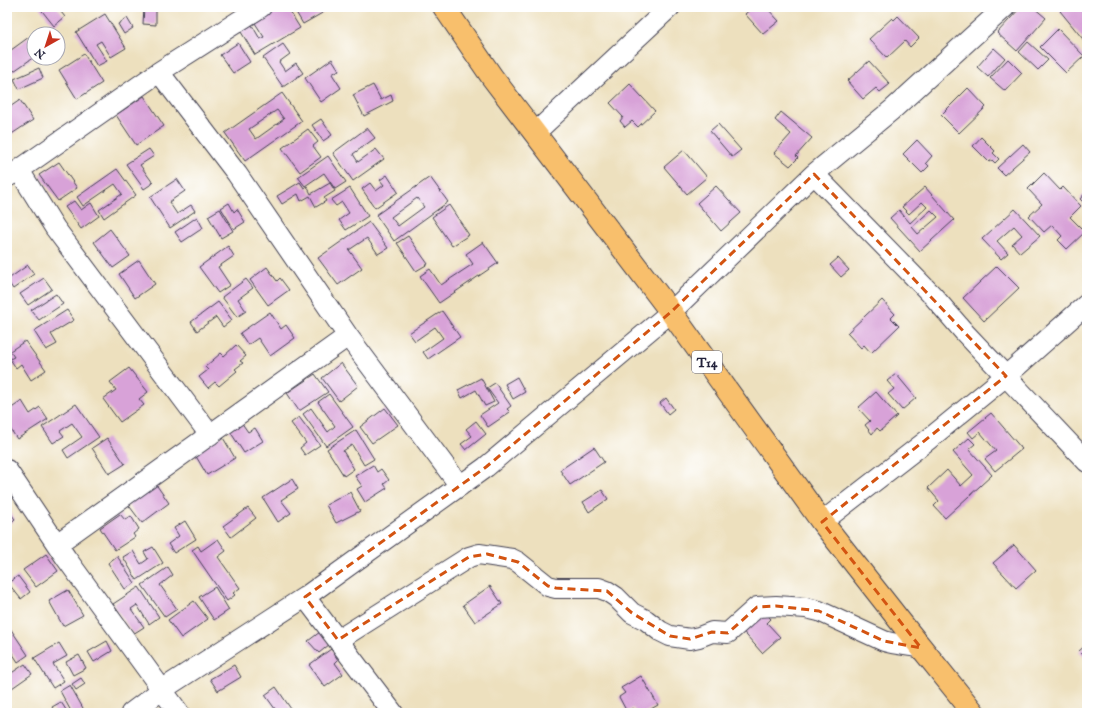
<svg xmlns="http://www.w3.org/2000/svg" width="1094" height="720" font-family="'IM FELL English',serif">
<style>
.building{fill:#d8a2d8;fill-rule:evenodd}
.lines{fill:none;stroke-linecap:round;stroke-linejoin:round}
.minor-casing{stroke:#403e4f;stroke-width:22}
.highway-casing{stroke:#403e4f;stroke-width:24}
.minor{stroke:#fff;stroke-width:20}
.highway{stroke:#f8bf6c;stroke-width:22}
.marked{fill:none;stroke:#d45411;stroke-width:3;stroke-dasharray:8 5;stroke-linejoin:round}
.labels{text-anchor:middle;stroke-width:3.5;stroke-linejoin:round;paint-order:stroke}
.shield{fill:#fff;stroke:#646476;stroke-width:1}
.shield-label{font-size:13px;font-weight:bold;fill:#22223b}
</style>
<rect width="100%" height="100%" fill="#fff"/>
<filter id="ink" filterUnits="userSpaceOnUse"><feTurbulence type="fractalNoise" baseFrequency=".025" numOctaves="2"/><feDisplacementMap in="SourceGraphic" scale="8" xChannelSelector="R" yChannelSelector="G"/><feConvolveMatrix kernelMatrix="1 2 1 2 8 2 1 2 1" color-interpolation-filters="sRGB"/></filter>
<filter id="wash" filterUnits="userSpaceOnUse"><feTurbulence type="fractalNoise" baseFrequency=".012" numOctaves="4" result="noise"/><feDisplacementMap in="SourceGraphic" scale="16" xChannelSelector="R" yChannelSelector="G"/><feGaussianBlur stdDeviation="0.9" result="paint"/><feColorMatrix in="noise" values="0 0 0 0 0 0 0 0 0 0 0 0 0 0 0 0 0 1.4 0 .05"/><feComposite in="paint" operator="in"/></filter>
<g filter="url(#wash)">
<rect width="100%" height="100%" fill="#ede0be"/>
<g id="blocks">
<path class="building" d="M39 7H57L65 17 54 26Z
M144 7H156V25L143 24Z
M266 7H274L275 9 278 7H287L300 28 255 55 238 27 249 20 260 39 264 37 255 23 263 18 259 11Z
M293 7H320L324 12 303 24Z
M753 7H766L779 21 763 34 745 14Z
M1021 7H1033L1046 18 1017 51 997 33Z
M1064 7H1087V44L1060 11Z
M105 14 126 48 111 57 101 41 96 44 107 61 97 66 76 32Z
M898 16 919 38 910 47 905 41 887 58 869 39 892 18 894 20Z
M127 18 133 28 124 34 118 24Z
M1058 29 1084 56 1066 73 1040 47Z
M29 37 34 44V57L11 73 7 68V53Z
M1028 42 1048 60 1038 70 1019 52Z
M238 43 250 62 233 73 220 55Z
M283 44 290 54 279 62 285 71 296 63 303 73 283 87 263 58Z
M994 48 1005 58 988 77 977 67Z
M84 54 102 83 77 99 59 70Z
M332 59 339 70 332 74 341 88 321 102 305 78Z
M1008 59 1022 73 1005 91 990 78Z
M869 61 890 84 880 92 876 88 863 99 847 81Z
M39 68 43 78 19 89 14 79Z
M630 84 655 111 638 127 632 121 625 127 620 121 623 117 610 103Z
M373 85 381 100 391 95 393 101 364 116 353 95Z
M968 88 986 107 959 133 941 115Z
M282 93 302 121 245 161 225 133ZM277 110 284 119 256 139 249 129Z
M144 96 164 126 136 145 116 115Z
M20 100 33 120 7 137V109Z
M781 112 812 138 796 156 798 158 790 166 774 153 791 134 775 120Z
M321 119 332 135 323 141 312 125Z
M718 124 741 150 732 157 710 131Z
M367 128 375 138 353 154 358 162 376 149 384 159 353 181 333 153Z
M308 129 318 142 313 146 321 157 300 172 282 148Z
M981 137 995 151 993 153 999 159 995 163 992 160 989 162 973 146Z
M917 140 932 156 926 163 929 166 922 173 903 154Z
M1023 144 1030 152 1004 175 997 168Z
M149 149 154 156 140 165 153 183 144 189 126 164Z
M684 150 707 177 687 194 664 167Z
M328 156 346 182 335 189 324 173 305 186 298 177Z
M59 162 77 188 58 201 39 175Z
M117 169 136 195 104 218 99 210 122 194 115 184 83 206 77 197Z
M1044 173 1060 190 1063 187 1081 206 1070 217 1085 232 1067 249 1058 240 1062 236 1052 225 1044 232 1029 216 1042 204 1028 189Z
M387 175 398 192 375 208 362 189 370 183 376 191 384 185 380 180Z
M430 177 448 202 394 241 376 215ZM417 198 424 207 398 226 391 217Z
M177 179 185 191 169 202 177 214 191 205 195 211 170 228 150 197Z
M300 182 304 188 307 186 311 194 330 183 335 191 324 198 326 201 316 207 310 196 301 201 298 194 282 204 277 196Z
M716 186 741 213 721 231 697 203Z
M925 187 954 220 920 251 890 218 899 210 910 223 927 207 922 202 909 214 902 207ZM931 210 938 217 918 234 912 227Z
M350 188 368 216 346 230 339 220 349 213 342 202 336 206 331 200Z
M1087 191V206L1080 199Z
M74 201 81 210 91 203 99 216 81 229 65 207Z
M229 203 234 212 237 209 245 222 234 229 221 208Z
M449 205 469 235 452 246 432 217Z
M220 209 233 231 221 238 208 216Z
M1015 209 1040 236 1020 253 1012 244 1022 235 1014 226 997 241 1008 253 1001 259 982 239Z
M197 217 203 228 182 242 175 232Z
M369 222 388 248 378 254 367 238 349 250 362 268 338 285 318 258Z
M110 229 130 256 113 268 94 242Z
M408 236 428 264 416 271 397 243Z
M483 242 498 263 439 303 420 276 430 269 441 285 473 264 466 254Z
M228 246 234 256 218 267 230 285 218 293 199 267Z
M838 258 849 270 841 277 830 265Z
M139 260 155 284 135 298 119 274Z
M28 265 34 274 13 289 7 280Z
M997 266 1019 288 984 321 963 298Z
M267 267 277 281 280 278 289 290 268 305 250 280Z
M44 278 52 289 28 305 20 294Z
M246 279 253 288 238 299 246 311 237 317 222 297Z
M56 294 63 304 39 320 31 310Z
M882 300 895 314 891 318 899 326 871 353 864 345 861 348 847 333Z
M218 302 232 320 223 327 216 317 197 331 191 322Z
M67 310 74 320 51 334 57 344 46 350 34 331Z
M442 311 460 337 428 359 423 352 443 338 435 327 415 341 409 333Z
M270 312 281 329 286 325 295 338 270 356 258 338 248 345 240 333Z
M25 341 46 370 31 380 21 364 16 368 10 359 14 357 10 351Z
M236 345 246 356 240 361 243 363 235 369 237 371 219 386 215 382 208 388 199 377 208 370 205 367 221 353 224 356Z
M341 363 358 386 339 401 322 378Z
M129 368 148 392 139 399 144 405 120 422 103 399 116 390 110 382Z
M315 374 328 392 299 411 287 393Z
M896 374 916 398 902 410 888 394 894 389 887 381Z
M517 377 525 392 513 399 505 384Z
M481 378 494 402 485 406 476 390 462 398 458 390Z
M495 383 511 406 507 409 510 412 488 427 480 415 498 403 487 388Z
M876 392 897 416 880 431 877 428 872 434 865 425 870 421 858 408Z
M329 394 353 427 326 446 303 414 311 408 328 432 335 426 318 402Z
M666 398 674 409 668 414 660 403Z
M22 401 30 414 40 407 48 419 17 439 7 424V411Z
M76 404 99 437 68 458 63 450 82 437 72 423 60 431 64 436 53 443 42 427Z
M385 408 398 425 372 443 360 427Z
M991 413 1022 449 995 471 985 459 996 451 980 432 973 438 968 432Z
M299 417 320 445 305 455 300 448 306 443 291 423Z
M476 421 486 434 466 450 461 444 472 436 466 429Z
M241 422 248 432 255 428 263 441 244 453 229 430Z
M356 430 374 459 364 465 352 445 343 451 354 469 344 476 327 449Z
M222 436 235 458 207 475 194 453Z
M107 438 125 464 109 474 92 448Z
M969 438 975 444 969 449 992 475 945 518 934 506 939 501 928 488 947 470 961 486 973 475 953 452Z
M594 447 604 462 570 485 560 470Z
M373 465 377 472 381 469 389 480 384 484 387 488 365 502 357 489 362 486 355 476Z
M292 479 298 489 281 500 291 513 278 522 263 498Z
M155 483 169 503 142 523 127 503Z
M602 490 608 499 589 512 583 502Z
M350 492 360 511 336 523 326 505Z
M248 508 256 518 231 537 223 526Z
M7 509 15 519 7 526Z
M120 514 125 520 131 516 139 529 133 534 135 537 115 550 100 528Z
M185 521 196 539 174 553 168 544 179 536 174 528Z
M218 539 226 551 218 557 240 588 233 593 235 595 227 601 192 550 198 546 201 551Z
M1014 545 1036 570 1016 588 993 563Z
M153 547 163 563 137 580 123 557 133 551 141 564 148 559 144 552Z
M46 554 58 571 36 587 23 570Z
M117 556 135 583 125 589 108 563Z
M168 567 173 575 160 585 177 609 165 617 142 585Z
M18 576 30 592 21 599 8 583Z
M490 586 502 604 475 622 463 605Z
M139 587 159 617 149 624 137 605 131 609 144 627 133 634 113 604Z
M215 587 229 610 214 620 199 597Z
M68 590 83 615 63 626 49 601Z
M194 601 208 619 181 638 168 620Z
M761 609 771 619 767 623 780 637 762 653 740 628Z
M10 628 28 655 18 662 7 645V630Z
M320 632 330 644 319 653 308 641Z
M107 641 112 651 94 662 88 652Z
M59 643 67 656 53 664 64 681 53 688 34 658Z
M1087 644V659L1079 651Z
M331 649 338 660 335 663 343 674 325 687 309 665Z
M79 655 86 668 73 675 66 662Z
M25 664 32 674 12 688 7 681V676Z
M234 665 241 677 218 691 210 679Z
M641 676 658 705 644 713H636L633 708 627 712 619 697 625 693 621 688Z
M81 678 85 684 76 690 72 684Z
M70 685 84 710 79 713H72L60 691Z
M276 687 291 709 285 713H278L265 695Z
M61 702 68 713H55L52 707Z"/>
</g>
</g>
<g filter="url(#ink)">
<use href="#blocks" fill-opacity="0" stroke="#403e4f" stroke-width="1"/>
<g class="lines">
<g class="minor-casing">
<path id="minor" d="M159 72 237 174 348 336 460 486
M535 133 670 7
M19 170 55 228 210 435
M814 174 933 296 965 333 1087 462
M7 177 19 170 159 72 261 7
M7 470 66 558 179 713
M822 522 929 439 1006 376 1087 304
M57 544 348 336
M305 597 393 713
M338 640 469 557 479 554 512 559 518 562 548 586 556 588H599L607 591 616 597 632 613 646 620 660 631 670 636 690 639 699 637 712 632 728 633 757 607 776 606 806 608 819 611 884 641C897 645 909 645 921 648
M131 713 163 689 305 597 486 467 671 312 814 174 893 109 1005 7"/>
</g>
<g class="highway-casing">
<path id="highway" d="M444 7 492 77 671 312 822 522 903 625 974 713"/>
</g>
<use href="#minor" class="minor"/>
<use href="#highway" class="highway"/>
</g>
</g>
<path class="marked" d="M814 174 1006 376 822 522 921 648 884 641 819 611 776 606 757 607 728 633 712 632 690 639 670 636 632 613 607 591 556 588 548 586 518 562 487 554 469 557 338 640 305 597 486 467 671 312Z"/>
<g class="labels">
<rect class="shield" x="692" y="351" width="30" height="22" rx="3"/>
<g class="shield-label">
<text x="707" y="367">T14</text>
</g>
</g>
<rect width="1094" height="720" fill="none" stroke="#fff" stroke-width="24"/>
<g transform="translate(46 46) rotate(219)"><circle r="19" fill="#ffffff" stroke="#a7a7b1"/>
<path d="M0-3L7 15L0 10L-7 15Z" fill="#c8321e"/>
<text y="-6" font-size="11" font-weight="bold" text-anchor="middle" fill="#22223b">N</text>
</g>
</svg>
